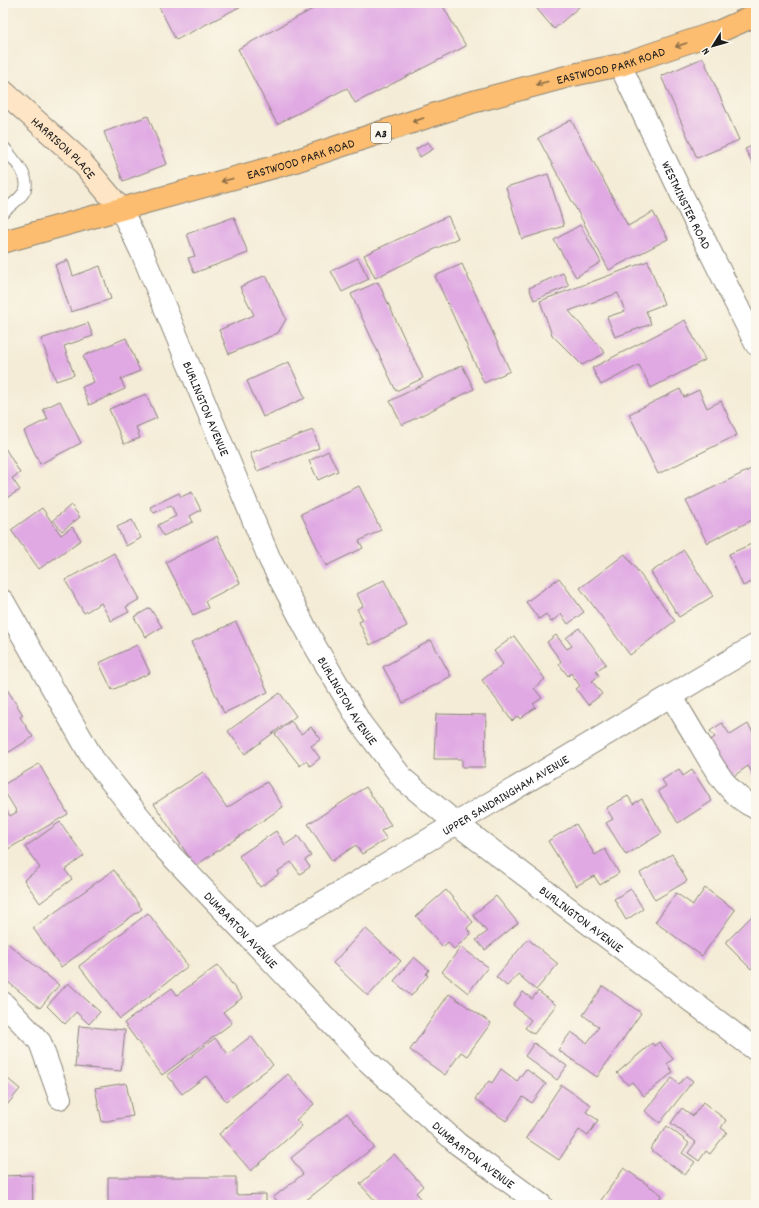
<svg xmlns="http://www.w3.org/2000/svg" width="759" height="1208" font-family="Dekko,sans-serif">
<style>
.building{fill:#e0a9e3}
.lines{fill:none;stroke-linecap:round;stroke-linejoin:round}
.lane-casing{stroke:#888479;stroke-width:13}
.street-casing{stroke:#888479;stroke-width:24}
.secondary-casing{stroke:#888479;stroke-width:24}
.primary-casing{stroke:#888479;stroke-width:24}
.lane{stroke:#fff;stroke-width:11}
.street{stroke:#fff;stroke-width:22}
.secondary{stroke:#fee5c5;stroke-width:22}
.primary{stroke:#fcbd6f;stroke-width:22}
.oneway{stroke:#8c6c46}
.labels{text-anchor:middle;stroke-width:3;stroke-linejoin:round;paint-order:stroke}
.shield{fill:#fbf7ec;stroke:#5f5e5a;stroke-width:1}
.shield-label{font-size:12px;font-weight:bold;fill:#1c1c1c}
.street-label{font-size:13px;fill:#1c1c1c;stroke:#fbf7ec}
</style>
<rect width="100%" height="100%" fill="#fbf7ec"/>
<filter id="ink" filterUnits="userSpaceOnUse"><feTurbulence type="fractalNoise" baseFrequency=".025" numOctaves="2"/><feDisplacementMap in="SourceGraphic" scale="8" xChannelSelector="R" yChannelSelector="G"/><feConvolveMatrix kernelMatrix="1 2 1 2 8 2 1 2 1" color-interpolation-filters="sRGB"/></filter>
<filter id="wash" filterUnits="userSpaceOnUse"><feTurbulence type="fractalNoise" baseFrequency=".012" numOctaves="4" result="noise"/><feDisplacementMap in="SourceGraphic" scale="16" xChannelSelector="R" yChannelSelector="G"/><feGaussianBlur stdDeviation="0.9" result="paint"/><feColorMatrix in="noise" values="0 0 0 0 0 0 0 0 0 0 0 0 0 0 0 0 0 1.4 0 .05"/><feComposite in="paint" operator="in"/></filter>
<g filter="url(#wash)">
<rect width="100%" height="100%" fill="#f4ecd6"/>
<g id="blocks">
<path class="building" d="M3 3H11L3 9Z
M157 3H247L176 40Z
M324 3H441L466 46 355 103 347 88 277 124 238 49Z
M532 3H577L580 6 554 29Z
M703 58 739 140 697 158 661 76Z
M148 116 167 164 123 181 104 132Z
M571 120 628 226 653 212 668 239 609 270 538 138Z
M428 142 433 149 420 157 416 149Z
M756 144V169L745 149Z
M548 174 564 226 522 239 506 187Z
M448 216 458 238 375 278 364 255Z
M234 217 248 253 194 273 188 258 195 256 187 234Z
M580 225 601 262 576 277 554 240Z
M358 258 369 279 342 292 331 271Z
M68 260 73 276 100 266 111 299 71 312 55 265Z
M648 261 664 304 646 311 651 324 615 337 607 317 625 311 618 293 569 311 605 353 582 365 552 335 540 301Z
M462 264 510 371 484 383 435 276Z
M563 273 569 286 534 300 529 288Z
M266 275 286 319 278 333 229 354 219 330 254 315 240 287Z
M378 282 423 378 396 391 351 294Z
M685 320 705 360 651 388 639 365 601 385 592 368Z
M88 323 93 336 64 346 74 375 56 381 41 339Z
M126 338 140 371 121 379 125 389 89 405 82 387 94 382 83 356Z
M289 362 305 398 263 417 247 381Z
M462 365 474 389 402 425 390 401Z
M680 389 684 397 699 390 707 408 721 401 737 435 658 474 629 414Z
M146 394 157 418 136 427 140 438 124 444 109 409Z
M60 401 81 443 40 464 24 431 48 419 43 409Z
M313 430 319 448 257 471 250 453Z
M5 448 20 473 12 478 20 490 3 500V449Z
M328 451 338 471 318 480 309 461Z
M753 468 756 474V518L707 543 686 501Z
M359 486 381 530 359 541 363 548 326 566 301 514Z
M192 492 201 510 190 516 193 522 163 536 158 525 176 516 171 505 154 513 150 507 179 493 181 497Z
M71 505 80 517 62 531 53 520Z
M42 508 61 535 72 527 81 540 39 569 11 530Z
M132 520 141 538 126 546 117 527Z
M217 536 240 583 205 601 208 608 193 615 166 562Z
M756 542V580L743 586 729 554Z
M684 550 713 596 679 617 651 572Z
M114 553 140 599 126 607 129 612 111 621 101 603 84 613 65 580Z
M625 554 675 621 630 655 580 588Z
M559 578 584 612 568 624 561 614 551 622 546 614 539 619 526 602Z
M384 580 407 626 370 645 359 622 363 620 357 609 363 606 357 594Z
M150 608 162 627 146 637 134 617Z
M236 622 268 692 224 713 191 642Z
M579 628 606 664 596 671 599 676 592 681 602 694 588 705 576 689 580 686 571 673 568 676 559 664 561 661 547 642 556 635 567 649 572 646 566 638Z
M514 636 545 679 534 688 542 698 533 704 536 707 520 719 518 716 512 721 482 680 503 664 494 651Z
M431 640 451 676 403 703 383 667Z
M137 645 150 673 112 690 99 663Z
M5 686 23 715 20 717 33 737 6 754 3 749V687Z
M280 693 296 716 245 754 228 731Z
M436 714 486 715 485 767H462V759H434Z
M291 721 301 734 311 727 321 739 311 746 320 758 310 766 306 761 300 766 275 734Z
M722 723 730 735 748 724 756 737V779L748 766 728 780 704 744 715 737 710 731Z
M39 764 68 814 3 852V805L10 816 17 812 3 789V785Z
M679 769 683 776 692 770 712 801 678 823 658 791 666 786 662 780Z
M203 772 227 808 267 782 283 807 195 866 154 804Z
M366 787 391 825 381 831 387 839 362 854 356 845 332 861 308 824Z
M628 796 633 804 642 799 662 833 626 855 606 823 613 819 606 808Z
M60 822 84 856 65 870 72 879 40 903 24 880 40 868 25 847Z
M576 824 595 855 605 849 619 873 600 885 594 876 576 886 548 841Z
M276 831 285 845 298 836 311 856 305 860 310 867 300 874 291 862 278 871 279 874 260 887 239 856Z
M672 854 687 881 655 900 640 873Z
M114 870 142 909 61 967 33 928Z
M705 888 735 910 702 956 655 922 676 893 693 905Z
M631 889 643 909 626 920 614 899Z
M446 890 473 922 467 928 471 934 454 949 448 942 443 947 416 916Z
M496 896 518 923 485 950 476 940 487 932 473 915Z
M756 912V963L751 969 725 943Z
M148 913 188 966 120 1019 79 966Z
M365 928 401 961 368 996 333 963Z
M528 939 558 964 536 990 518 974 507 986 496 977Z
M7 943 59 985 40 1008 3 978V948Z
M461 947 488 967 468 993 442 972Z
M414 957 429 970 426 974 428 976 411 996 394 981Z
M218 965 242 998 223 1012 232 1023 162 1075 124 1023 172 988 177 995Z
M68 983 100 1012 89 1024 76 1012 65 1024 47 1006Z
M603 986 641 1013 597 1077 558 1050 571 1032 587 1043 599 1027 583 1015Z
M538 991 556 1005 534 1034 525 1028 531 1020 513 1005 523 992 532 999Z
M449 994 491 1023 467 1056 461 1052 445 1075 410 1050Z
M79 1026 125 1030 121 1071 75 1067Z
M251 1036 273 1065 226 1101 206 1076 182 1094 167 1075 215 1038 228 1054Z
M659 1042 673 1059 667 1064 673 1072 644 1096 632 1082 628 1085 617 1073 652 1043 654 1046Z
M534 1043 567 1066 557 1080 525 1056Z
M501 1069 517 1081 526 1069 546 1084 532 1103 523 1097 506 1121 475 1099 489 1081 492 1083Z
M288 1074 314 1104 296 1120 302 1126 251 1171 219 1134Z
M3 1075 20 1089 3 1110Z
M686 1076 693 1081 660 1123 645 1111 672 1078 679 1084Z
M126 1083 133 1116 102 1122 95 1088Z
M561 1085 591 1105 586 1112 598 1120 588 1136 579 1130 559 1160 526 1138Z
M703 1102 726 1120 721 1128 727 1132 710 1154 706 1151 699 1161 688 1153 696 1142 671 1123 682 1108 693 1116Z
M347 1113 374 1147 300 1205H280L274 1197 303 1174 291 1158Z
M667 1126 689 1143 682 1153 695 1162 685 1175 650 1149Z
M394 1154 423 1186 416 1193 420 1197 412 1205H379L360 1184Z
M624 1168 662 1195 655 1205H602L599 1203Z
M32 1175 33 1205H3V1176Z
M108 1177H236V1195L266 1194V1205H108Z"/>
</g>
</g>
<g filter="url(#ink)">
<use href="#blocks" fill-opacity="0" stroke="#888479" stroke-width="1"/>
<g class="lines">
<g class="lane-casing">
<path id="lane" d="M3 146C12 158 33 178 24 192 19 200 10 206 3 212"/>
</g>
<g class="street-casing">
<g id="street">
<path id="s1" d="M620 65 682 195 756 344"/>
<path id="s2" d="M121 209 143 255 270 560 315 646 361 724 403 779 457 824 756 1050"/>
<path id="s3" d="M3 601 93 759 166 850 363 1057 458 1144 541 1205"/>
<path d="M671 696C681 712 690 728 700 744 714 768 729 796 756 808"/>
<path id="s4" d="M255 943 756 645"/>
<path d="M3 1003 40 1042 60 1098"/>
</g>
</g>
<g class="secondary-casing">
<g id="secondary">
<path id="s5" d="M3 91 79 159 121 209"/>
</g>
</g>
<g class="primary-casing">
<g id="primary">
<path id="s6" d="M3 242 121 209 289 163 469 103 573 75 620 65 720 31 756 15"/>
</g>
</g>
<use href="#lane" class="lane"/>
<use href="#street" class="street"/>
<use href="#secondary" class="secondary"/>
<use href="#primary" class="primary"/>
</g>
<defs><path id="oneway-shaft" d="M-6 0H5M1.5-3L5.5 0L1.5 3" fill="none" stroke-width="1.6" stroke-linecap="round" stroke-linejoin="round"/></defs>
<g class="oneway">
<use href="#oneway-shaft" transform="translate(681 45) rotate(161)"/>
<use href="#oneway-shaft" transform="translate(542 83) rotate(165)"/>
<use href="#oneway-shaft" transform="translate(418 120) rotate(161)"/>
<use href="#oneway-shaft" transform="translate(227 180) rotate(165)"/>
</g>
</g>
<g class="labels">
<rect class="shield" x="371" y="123" width="20" height="20" rx="3"/>
<g class="shield-label">
<text x="381" y="137">A3</text>
</g>
<g class="street-label">
<text dy="5" stroke="none"><textPath href="#s6" startOffset="633">EASTWOOD PARK ROAD</textPath></text>
<text dy="5" stroke="none"><textPath href="#s5" startOffset="83">HARRISON PLACE</textPath></text>
<text dy="5" stroke="none"><textPath href="#s6" startOffset="309">EASTWOOD PARK ROAD</textPath></text>
<text dy="5" stroke="none"><textPath href="#s1" startOffset="155">WESTMINSTER ROAD</textPath></text>
<text dy="5" stroke="none"><textPath href="#s2" startOffset="217">BURLINGTON AVENUE</textPath></text>
<text dy="5" stroke="none"><textPath href="#s2" startOffset="542">BURLINGTON AVENUE</textPath></text>
<text dy="5" stroke="none"><textPath href="#s4" startOffset="291">UPPER SANDRINGHAM AVENUE</textPath></text>
<text dy="5" stroke="none"><textPath href="#s2" startOffset="865">BURLINGTON AVENUE</textPath></text>
<text dy="5" stroke="none"><textPath href="#s3" startOffset="408">DUMBARTON AVENUE</textPath></text>
<text dy="5" stroke="none"><textPath href="#s3" startOffset="732">DUMBARTON AVENUE</textPath></text>
</g>
</g>
<rect width="759" height="1208" fill="none" stroke="#fbf7ec" stroke-width="16"/>
<g transform="translate(713 46) rotate(233)" stroke="#fbf7ec" stroke-width="3" paint-order="stroke">
<path d="M0-3L7 15L0 10L-7 15Z" fill="#1c1c1c"/>
<text y="-6" font-size="11" font-weight="bold" text-anchor="middle" fill="#1c1c1c">N</text>
</g>
</svg>
